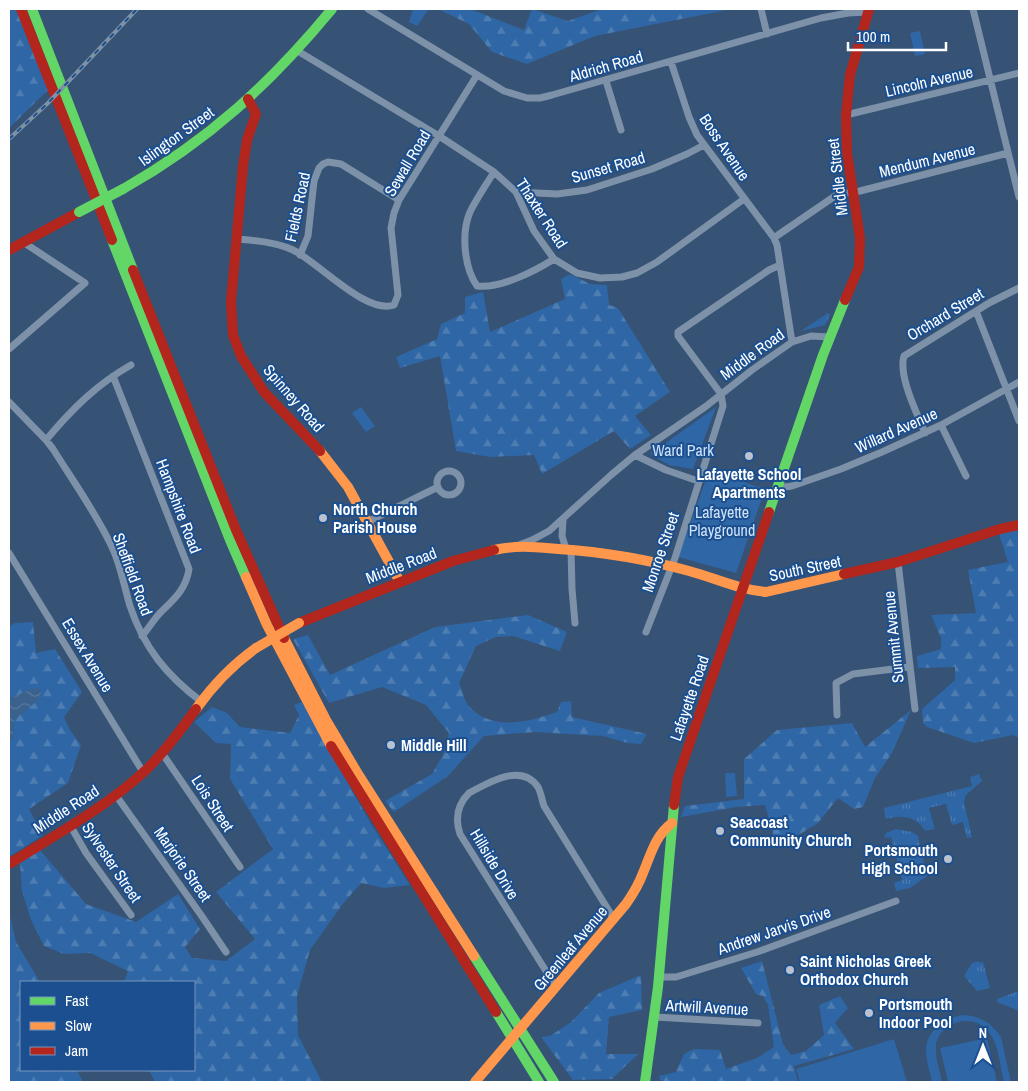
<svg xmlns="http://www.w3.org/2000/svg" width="1028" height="1091" font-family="'Archivo Narrow',sans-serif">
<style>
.grass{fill:url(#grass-tufts)}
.forest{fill:url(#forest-firs)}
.park{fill:#2f66a5}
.water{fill:url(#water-waves)}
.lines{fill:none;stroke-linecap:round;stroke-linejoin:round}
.street{stroke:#7d92a8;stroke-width:7}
.fast{stroke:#63d668;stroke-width:10}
.slow{stroke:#ff974d;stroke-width:10}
.jam{stroke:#b3261e;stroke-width:10}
.rail-casing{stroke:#7e92a7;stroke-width:4}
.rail{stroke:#1b4f8f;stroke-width:2;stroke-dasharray:5.5;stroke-linecap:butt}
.fast-bridge{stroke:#63d668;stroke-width:10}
.slow-bridge{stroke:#ff974d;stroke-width:10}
.poi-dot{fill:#b9c2ce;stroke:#1b4f8f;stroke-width:2}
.labels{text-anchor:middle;stroke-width:4;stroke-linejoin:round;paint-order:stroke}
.street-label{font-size:16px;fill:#fff;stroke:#1b4f8f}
.park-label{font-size:16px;fill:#cfe3fa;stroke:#1b4f8f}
.poi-label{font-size:16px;font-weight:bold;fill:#fff;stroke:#1b4f8f;text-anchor:start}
</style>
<defs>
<pattern id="grass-tufts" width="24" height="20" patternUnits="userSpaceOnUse" patternTransform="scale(1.25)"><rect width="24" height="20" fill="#2f66a5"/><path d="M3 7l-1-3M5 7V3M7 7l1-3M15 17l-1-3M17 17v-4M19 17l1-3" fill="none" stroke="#4e7db2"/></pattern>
<pattern id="forest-firs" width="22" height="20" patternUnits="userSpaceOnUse" patternTransform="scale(1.25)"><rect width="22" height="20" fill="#2f66a5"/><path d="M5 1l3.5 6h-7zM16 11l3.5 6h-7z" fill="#4e7db2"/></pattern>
<pattern id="water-waves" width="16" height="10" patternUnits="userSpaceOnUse" patternTransform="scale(1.25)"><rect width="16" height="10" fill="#3b618d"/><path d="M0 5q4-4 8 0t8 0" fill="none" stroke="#58799e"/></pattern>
</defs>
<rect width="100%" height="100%" fill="#365274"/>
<path class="grass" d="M828 313 830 315 825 325 801 331Z
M979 774 982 781 966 795 964 802 972 837 967 838 963 822 952 825 946 804 929 808 935 829 925 831C920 821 909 816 897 817 892 817 890 819 885 818L884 808 972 786 970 777Z
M896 829 912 832 918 836 927 876 910 888 896 891 894 883 902 880 891 837 884 838 886 833Z
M978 961 979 963 983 962 990 988 977 991 964 976 972 963Z
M1019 991V1011L997 1002V999Z"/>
<path class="forest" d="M9 9H16L48 90 9 128Z
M413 9H429L417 26 409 22Z
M438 9H470L524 30 532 9 568 21 602 9H732L595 36 527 64 492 52 469 24Z
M570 274 590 284 607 285 609 305 618 308 670 392 635 416 651 435 630 449 614 431 542 474 534 455 490 457 456 451 440 356 400 368 396 357 437 339 441 324 465 313V297L483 292 490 332 565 299 561 279Z
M1019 529V738L1013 735 974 743 927 727 923 723 922 709 955 680V667L918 668 917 656 941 649V638L931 615 976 613 968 570 1008 562 999 534Z
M528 615 567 632 560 651 513 636 496 637 476 646 459 683C462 689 464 700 468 705 490 732 529 722 557 712L561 702 571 701 572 717 647 734 641 744 628 743 603 736 535 732 484 736 448 776 394 812 385 801 432 774 444 753 449 733 426 705 382 687 329 703 293 639 308 635 330 675 435 627Z
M33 622 36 653 55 649 82 692 64 717 70 730 81 745 68 783 29 809 43 835 9 857V740L13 739 14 720 18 715 31 689 9 699V627L15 623Z
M302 702 370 822 410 885 384 888 361 883 342 905 310 950 297 996 298 1035 322 1082H155L149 1070H194V982H124L128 971 90 953 64 954 44 946 31 920 22 891 20 863 40 850 86 904 136 922 178 894 200 929 185 947 192 958 226 961 255 939 216 892 273 849 230 779 231 744 216 743 194 722 212 707 227 713 240 727 290 733 299 715 294 705Z
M911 710 892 753 875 778 863 807 854 809 838 798 818 823 777 848 765 805 736 807 681 817 685 806 744 799V759L777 730 852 723 865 747Z
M9 912 16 942 40 982H21V1070H77L83 1082H9Z
M762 961 783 1044 791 1055 806 1051 824 1035 819 1005 840 996 848 1008 835 1023 854 1049 794 1066 798 1082H668L660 1080 659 1076 676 1072 684 1054 694 1049 720 1050 726 1069 757 1058 774 1047 768 1005 763 996 756 994 741 968Z
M641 975 642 1010 609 1017 606 1054H638L612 1079 573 1080 541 1037 550 1036 571 1022 599 993Z"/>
<path class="park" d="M920 31 925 54 915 56 910 33Z
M361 407 375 426 366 432 352 413Z
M716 407 693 469 669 465 650 454Z
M709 471 765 489 736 573 678 557Z
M725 773H735L737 796 726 797Z
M964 1015C980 1016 992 1023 1001 1037L1011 1082H1004C1000 1067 999 1043 988 1031 974 1014 945 1020 937 1040 933 1053 940 1070 942 1082H932C930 1072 926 1061 926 1050 926 1030 947 1017 964 1015Z
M987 1038 997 1082H948L940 1048Z
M894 1039 907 1082H800L796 1069Z"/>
<path class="water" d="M39 688 41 694 37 701 14 720 13 739 9 740V699L31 689Z"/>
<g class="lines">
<path class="street" d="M368 9 504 91 527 98H540L552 95 821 18 848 13 868 12
M761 9 767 34
M973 9 1019 197
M296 50 439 136 494 172 516 192 534 231 554 259 577 273 600 278 622 277 637 273 657 262 744 199
M671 62 689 117 697 135 774 238
M606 81 621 130
M846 115 1019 73
M494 172C486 185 477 198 470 212 461 233 464 267 477 286 500 289 535 271 554 259
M516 192 557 194 587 190 652 169 687 154 704 145
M236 239C254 240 276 242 293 250 318 262 366 315 394 305L398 295 391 228 394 213 399 200 477 75
M300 255 308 236 314 181 319 168 323 164 328 162 341 164 399 200
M976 311 1019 421
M792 342 777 245 774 238 778 235 838 194 860 191 1008 153
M9 349 85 283 23 242
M113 376 189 569C186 590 173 600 159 614 153 621 148 629 142 636
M9 402 46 440 53 449C73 481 96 513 112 547 121 566 124 586 130 606 144 648 167 676 202 702
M941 425 966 476
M925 433C917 413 898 376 904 356L989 303 1019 288
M46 440C71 410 97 384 131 365
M635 455 666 470 698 481
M437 483a12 12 0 1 1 24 0a12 12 0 1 1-24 0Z
M778 488 792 486 841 469 882 452 941 425 1019 382
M563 520 562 536 566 549
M367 522 438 487
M519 545 532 540 549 531 611 475 635 455 705 407 752 370 792 342 811 336 829 337
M571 549 572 589 575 623
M9 553 143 772
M898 562 915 709
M646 632 675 558 723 406 721 394 678 336V332L769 270 780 265
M837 715 836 683 853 674 909 667
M162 753 240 867
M115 794 201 915 226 952
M70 825 86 853 131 915
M659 977H676L757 952 896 901
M556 987 460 834C455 819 457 805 469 793 488 783 521 762 538 787 541 793 542 800 544 806L614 919
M655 1017 758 1023"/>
<path class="fast" d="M32 9 133 270
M123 189C208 141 270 84 332 9
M112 240 230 540 246 577
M769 512 823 355 845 300
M474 956 554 1082
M496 1012 539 1082
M645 1082 658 987 674 805"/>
<path class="slow" d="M320 451 348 487 400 582
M494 550C517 545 534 547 558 549 603 552 646 559 689 571 715 578 740 590 766 592L844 574
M246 577 267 625 331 746
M284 638 326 720 358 774 474 956
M196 709C213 685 232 665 256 648
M475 1082 626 904C633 894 639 884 643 873 651 854 655 836 672 823"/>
<path class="jam" d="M21 9 112 240
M248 99 256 114 247 140 243 166 231 302 233 335 241 356 264 392 320 451
M9 250 79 212
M133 270 236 530 284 638
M845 300 859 267 860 238 847 153 846 115 850 75 869 9
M844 574 898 562 1000 529 1019 525
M299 623 453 561 494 550
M331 746 496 1012
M674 805 678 777 769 512
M9 864C55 835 108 806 148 768 166 750 181 730 196 709"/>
<g class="rail-casing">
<path id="rail" d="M9 139 48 103 137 9"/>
</g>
<use href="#rail" class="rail"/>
<path class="fast-bridge" d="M79 212 123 189"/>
<path class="slow-bridge" d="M256 648 299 623"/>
</g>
<g class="poi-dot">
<circle cx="749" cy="456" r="5"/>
<circle cx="323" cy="518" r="5"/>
<circle cx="391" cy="745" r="5"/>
<circle cx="720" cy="831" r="5"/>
<circle cx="948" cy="859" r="5"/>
<circle cx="790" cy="970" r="5"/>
<circle cx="869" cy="1013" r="5"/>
</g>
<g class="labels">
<g class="street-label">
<text transform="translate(606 66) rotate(-16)" y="6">Aldrich Road</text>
<text transform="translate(929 81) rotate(-13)" y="6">Lincoln Avenue</text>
<text transform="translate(176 136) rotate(-36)" y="6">Islington Street</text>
<text transform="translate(725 147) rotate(56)" y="6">Boss Avenue</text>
<text transform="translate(927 160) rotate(-14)" y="6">Mendum Avenue</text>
<text transform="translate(407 163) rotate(-59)" y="6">Sewall Road</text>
<text transform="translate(608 167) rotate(-16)" y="6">Sunset Road</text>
<text transform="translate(837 177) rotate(-97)" y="6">Middle Street</text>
<text transform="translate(297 207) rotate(-78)" y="6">Fields Road</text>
<text transform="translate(542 213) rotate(57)" y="6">Thaxter Road</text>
<text transform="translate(945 314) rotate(-31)" y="6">Orchard Street</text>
<text transform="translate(752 354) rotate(-36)" y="6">Middle Road</text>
<text transform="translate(294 398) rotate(49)" y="6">Spinney Road</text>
<text transform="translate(896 430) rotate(-24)" y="6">Willard Avenue</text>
<text transform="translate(179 506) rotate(69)" y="6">Hampshire Road</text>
<text transform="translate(660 552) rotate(-71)" y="6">Monroe Street</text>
<text transform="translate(401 565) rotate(-21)" y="6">Middle Road</text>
<text transform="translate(805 568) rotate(-12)" y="6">South Street</text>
<text transform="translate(133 574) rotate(70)" y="6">Sheffield Road</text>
<text transform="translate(893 637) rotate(-96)" y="6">Summit Avenue</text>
<text transform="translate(88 655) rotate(59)" y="6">Essex Avenue</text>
<text transform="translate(689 698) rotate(-71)" y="6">Lafayette Road</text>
<text transform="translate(213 803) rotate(57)" y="6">Lois Street</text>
<text transform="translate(66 809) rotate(-33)" y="6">Middle Road</text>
<text transform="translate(112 862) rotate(56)" y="6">Sylvester Street</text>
<text transform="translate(183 864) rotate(55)" y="6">Marjorie Street</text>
<text transform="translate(495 864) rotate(59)" y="6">Hillside Drive</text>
<text transform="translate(774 930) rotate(-19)" y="6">Andrew Jarvis Drive</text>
<text transform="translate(570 948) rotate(-50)" y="6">Greenleaf Avenue</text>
<text transform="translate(707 1007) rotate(3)" y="6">Artwill Avenue</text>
</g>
<g class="park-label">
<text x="683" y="456">Ward Park</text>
<text x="722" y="518">Lafayette<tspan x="722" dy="18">Playground</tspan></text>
</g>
<g class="poi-label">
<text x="749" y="480" text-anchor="middle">Lafayette School<tspan x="749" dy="18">Apartments</tspan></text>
<text x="333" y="515">North Church<tspan x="333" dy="18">Parish House</tspan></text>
<text x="401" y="751">Middle Hill</text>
<text x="730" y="828">Seacoast<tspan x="730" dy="18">Community Church</tspan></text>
<text x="938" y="856" text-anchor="end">Portsmouth<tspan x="938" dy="18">High School</tspan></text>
<text x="800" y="967">Saint Nicholas Greek<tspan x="800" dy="18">Orthodox Church</tspan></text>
<text x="879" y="1010">Portsmouth<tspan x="879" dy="18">Indoor Pool</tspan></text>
</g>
</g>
<rect width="1028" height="1091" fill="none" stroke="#ffffff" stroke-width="20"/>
<rect x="20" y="981" width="175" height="90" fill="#1b4f8f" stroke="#7695bc"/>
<rect x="30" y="997" width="25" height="8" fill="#63d668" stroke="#7695bc"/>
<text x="65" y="1006" font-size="15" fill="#ffffff">Fast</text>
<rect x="30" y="1022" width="25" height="8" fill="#ff974d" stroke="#7695bc"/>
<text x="65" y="1031" font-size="15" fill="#ffffff">Slow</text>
<rect x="30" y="1047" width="25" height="8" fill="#b3261e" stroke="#7695bc"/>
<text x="65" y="1056" font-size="15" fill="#ffffff">Jam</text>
<g transform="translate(983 1046)" stroke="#1b4f8f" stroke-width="4" paint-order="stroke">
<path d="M0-4L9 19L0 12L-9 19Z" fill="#ffffff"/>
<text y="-8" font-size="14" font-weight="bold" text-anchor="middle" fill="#ffffff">N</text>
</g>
<path d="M848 42v8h98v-8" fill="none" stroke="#ffffff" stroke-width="2.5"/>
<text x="856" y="42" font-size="15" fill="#ffffff" stroke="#1b4f8f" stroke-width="4" paint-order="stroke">100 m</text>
</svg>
